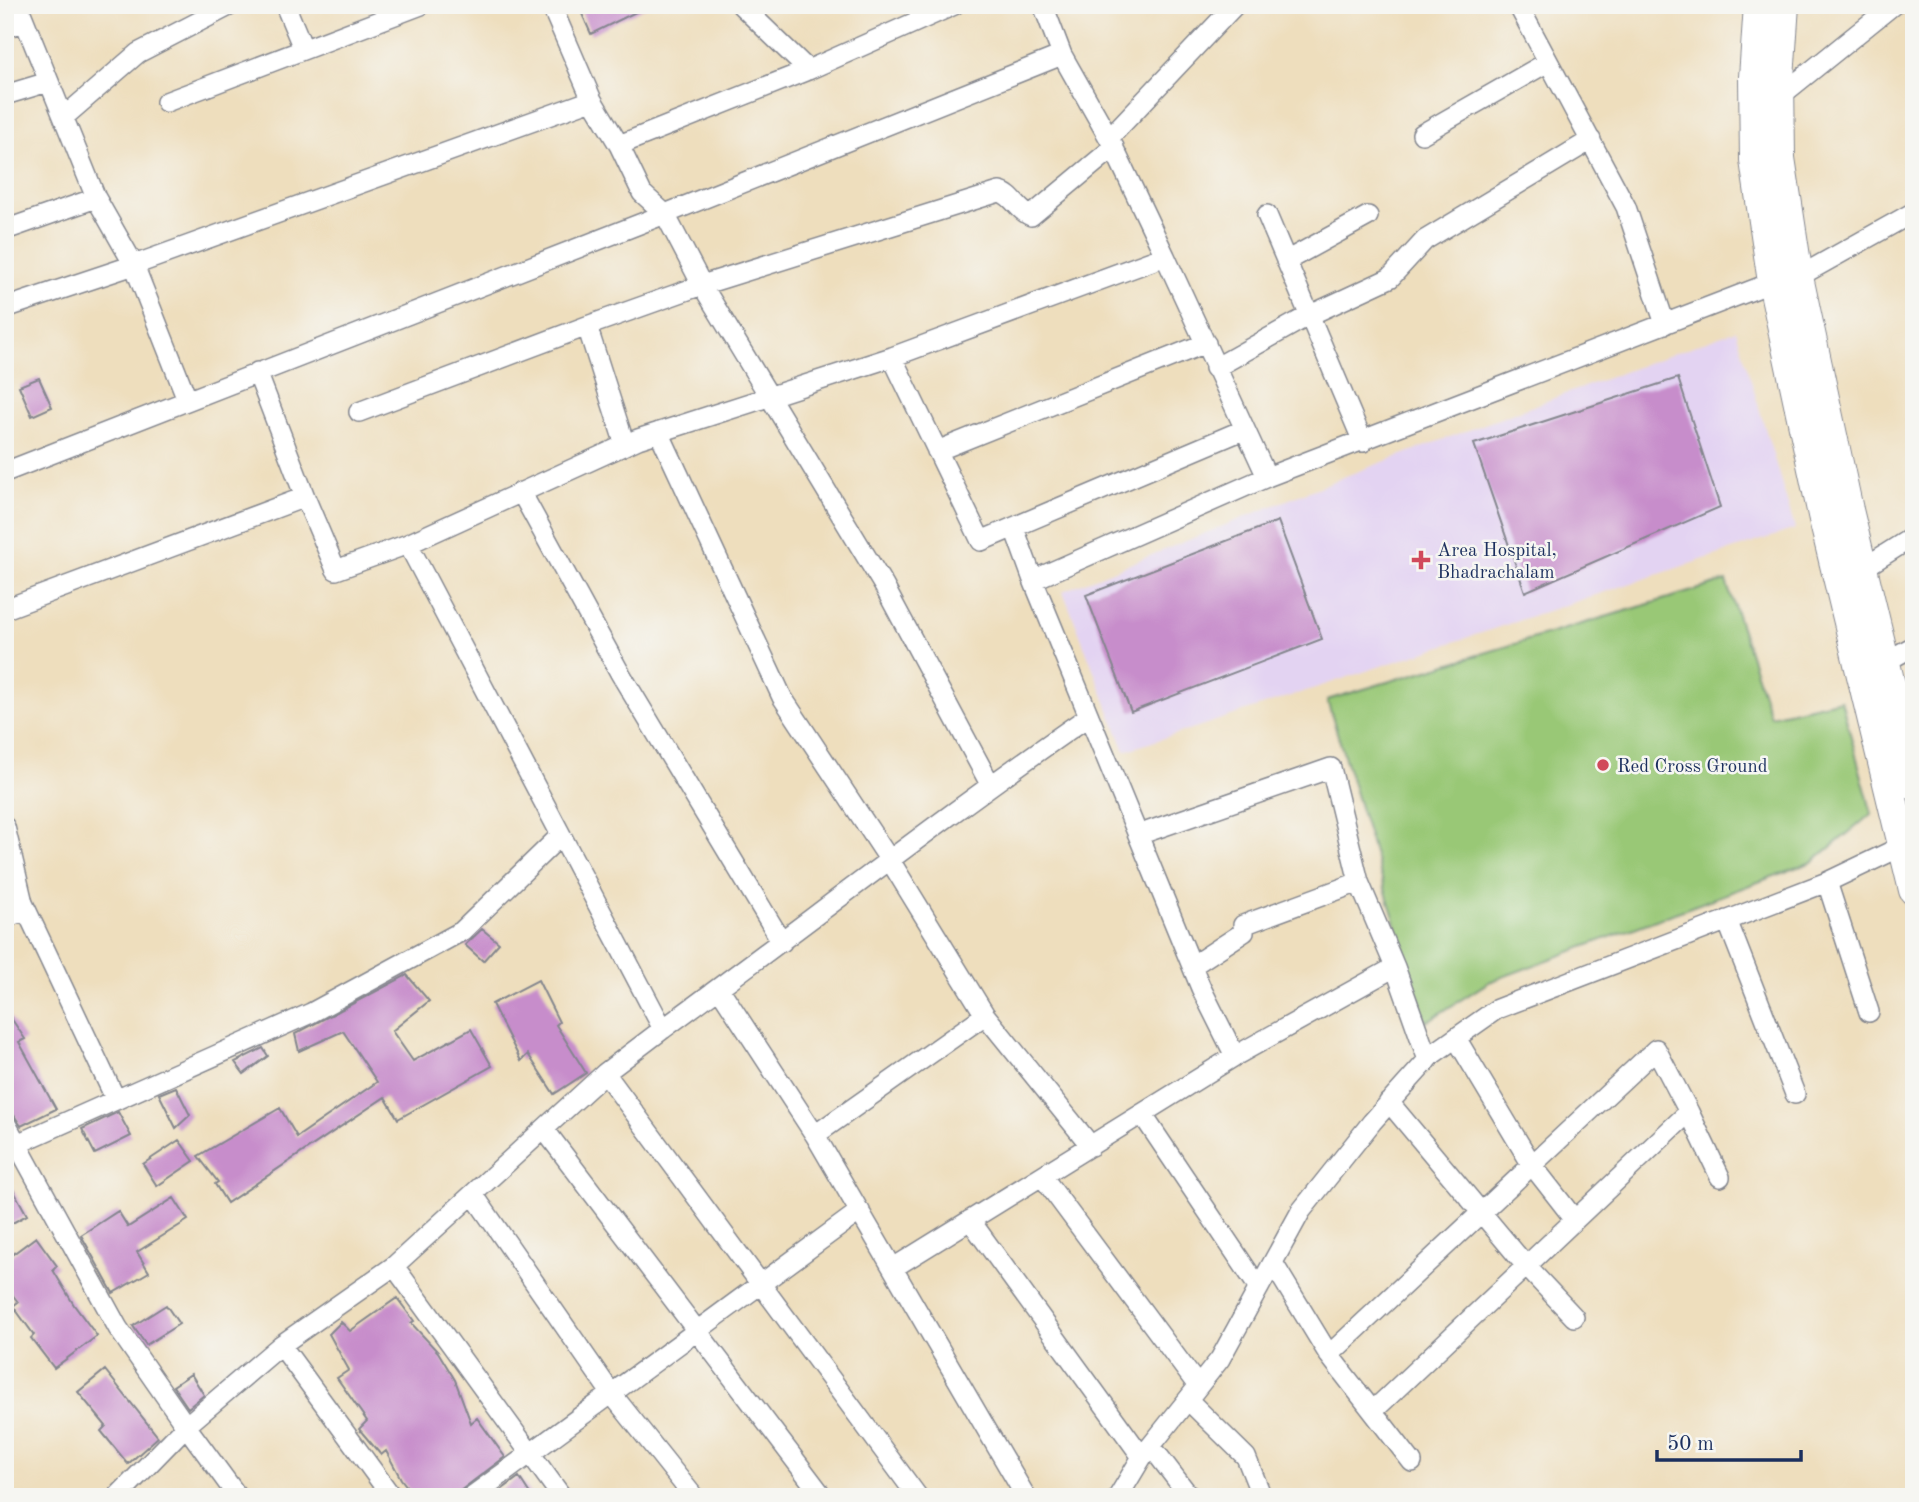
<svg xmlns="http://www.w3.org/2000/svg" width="1919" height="1502" font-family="'Old Standard TT',serif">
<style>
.built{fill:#e3d3f2}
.green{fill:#99c876;stroke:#5a7c6a;stroke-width:2}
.building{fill:#c78dcb}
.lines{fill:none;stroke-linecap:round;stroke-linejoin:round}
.minor-casing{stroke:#84868e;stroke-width:22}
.highway-casing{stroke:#84868e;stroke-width:32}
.minor{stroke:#fff;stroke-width:19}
.highway{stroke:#fff;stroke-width:30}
.poi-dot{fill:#d1495b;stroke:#f6f6f2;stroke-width:2.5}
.labels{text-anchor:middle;stroke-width:5;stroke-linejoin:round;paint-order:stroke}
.poi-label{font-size:19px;fill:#1b2f5e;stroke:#f6f6f2;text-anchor:start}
</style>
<rect width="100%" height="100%" fill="#f6f6f2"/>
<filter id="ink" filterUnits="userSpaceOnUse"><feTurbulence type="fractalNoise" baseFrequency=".0143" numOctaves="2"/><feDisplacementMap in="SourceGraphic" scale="14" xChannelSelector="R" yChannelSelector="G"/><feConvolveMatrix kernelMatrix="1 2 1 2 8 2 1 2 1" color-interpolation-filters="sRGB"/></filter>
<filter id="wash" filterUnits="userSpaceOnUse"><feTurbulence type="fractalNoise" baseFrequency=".00686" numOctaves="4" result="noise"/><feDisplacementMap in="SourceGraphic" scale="28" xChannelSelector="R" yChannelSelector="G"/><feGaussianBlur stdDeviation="1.57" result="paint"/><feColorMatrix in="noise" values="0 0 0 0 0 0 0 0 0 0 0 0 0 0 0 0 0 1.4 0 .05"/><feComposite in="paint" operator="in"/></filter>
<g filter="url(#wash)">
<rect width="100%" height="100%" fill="#eedebd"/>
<path class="built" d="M1736 330 1795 529 1125 751 1063 591 1351 474Z"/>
<path class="green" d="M1726 581 1770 716 1841 700 1872 814 1812 862 1489 982 1426 1022 1327 700Z"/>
<g id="blocks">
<path class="building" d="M578 5H650L591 34Z
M39 378 52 407 32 416 19 386Z
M1678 378 1720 507 1525 592 1474 444Z
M1278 521 1322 639 1131 712 1086 595Z
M482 929 499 943 483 961 465 945Z
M407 975 429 1001 392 1031 413 1061 471 1029 492 1066 398 1119 385 1097 227 1203 215 1184 218 1182 198 1156 280 1108 297 1137 377 1082 343 1031 299 1051 295 1034Z
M538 980 559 1022 556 1025 586 1073 554 1094 528 1054 521 1061 492 1004Z
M5 1009 25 1039 19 1042 56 1109 21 1126 12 1112 5 1110Z
M263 1048 268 1056 244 1074 235 1062Z
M176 1087 190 1115 176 1128 159 1094Z
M118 1112 131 1136 95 1154 82 1129Z
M179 1140 194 1161 157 1186 143 1164Z
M5 1175 27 1215 5 1227Z
M174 1198 188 1220 137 1252 149 1272 113 1293 81 1235 118 1211 128 1227Z
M36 1237 57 1266 53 1270 74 1305 97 1336 54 1368 31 1338 34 1335 13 1306 18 1302 5 1285V1260Z
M397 1298 414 1321 411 1323 438 1352 455 1380 471 1423 477 1418 505 1457 452 1497H415L401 1479 386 1451 381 1455 359 1429 367 1421 337 1378 349 1370 329 1334 341 1322 350 1331Z
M166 1305 179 1324 146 1345 133 1326Z
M105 1370 158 1437 128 1464 101 1431 106 1426 78 1392Z
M191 1374 204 1395 188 1408 173 1386Z
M519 1477 532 1497H492Z"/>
</g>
</g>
<g filter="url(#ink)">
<use href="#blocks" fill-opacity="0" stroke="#84868e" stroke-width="2"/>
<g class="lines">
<g class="minor-casing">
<path id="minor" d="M18 5 96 198 134 265 187 399
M285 5 303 48
M741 5 808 70
M1043 5 1062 55 1109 138 1165 256
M1518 5 1626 207 1665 324
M5 28 24 22
M5 95 48 82
M1779 97 1893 5
M592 100 619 145
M166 102 421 5
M64 117 138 53 231 5
M1422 134 1548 62
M1109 138 1235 5
M1267 215 1363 442
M5 230 96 198
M1286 261 1368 216
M5 308 134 265 592 100 551 5
M892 357 981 541 1243 430
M1215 368 1308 316 1390 278 1425 240 1591 140
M257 372 305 497
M359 412 587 326
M659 432 782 697 891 862 985 1015 815 1135
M625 445 587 326 702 285 999 192C1013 194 1017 211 1031 216L1114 147
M937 451 1206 343
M5 472 665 214 642 193 619 145 808 70 954 5
M521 492 620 673 782 942
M1014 528 1033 580
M1862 569 1914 536
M5 609 305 497 336 570 408 544
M1885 662 1914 646
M1089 716C944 816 805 925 663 1029L408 544 638 439 892 357 1165 256 1267 477
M990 784 884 586 702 285 665 214 1062 55
M5 827 23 903 116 1100
M1138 835 1331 768 1359 882 1395 967
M1827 882 1869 1012
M5 918 26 910
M1727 920 1795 1094
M1192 966 1244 932 1243 925 1359 882
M719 988 815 1135 1026 1497
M985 1015 1091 1146
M663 1029 605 1073 918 1497
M1456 1038 1532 1165 1575 1220
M1428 1060 1395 967 1235 1056 1201 988 1033 580 1267 477 1773 282 1798 277 1914 212
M1389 1102 1526 1266 1574 1317
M1689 1112 1720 1177
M1142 1114 1259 1288
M5 1122 17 1144
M544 1129 823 1497
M1042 1176 1198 1386
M473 1194 611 1393 694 1497
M970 1220 1142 1457
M1273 1263 1329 1355 1412 1462
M394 1266 281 1345 186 1426 118 1328 17 1144 311 1013 462 931 561 835
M893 1268 1235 1056
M281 1345 392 1497
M1329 1355 1656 1049 1689 1112 1373 1411
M1188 1400 1246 1457 1262 1497
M1151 1446 1190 1497
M117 1497 186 1426 238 1497
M471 1497 860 1211
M562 1497 394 1266 605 1073
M1118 1497 1142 1457 1220 1359 1301 1211 1372 1122 1433 1054 1497 1009 1827 882 1913 841"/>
</g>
<g class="highway-casing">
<path id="highway" d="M1759 5 1754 77 1755 160 1773 282 1823 515 1914 890
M1784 5 1779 78 1780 158 1798 277 1848 510 1914 784"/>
</g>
<use href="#minor" class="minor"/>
<use href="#highway" class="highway"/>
</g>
</g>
<g class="poi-dot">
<path d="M1417.5 549.5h7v7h7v7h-7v7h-7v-7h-7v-7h7z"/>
<circle cx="1603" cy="765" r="7"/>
</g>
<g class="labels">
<g class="poi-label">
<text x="1437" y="556">Area Hospital,<tspan x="1437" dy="22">Bhadrachalam</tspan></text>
<text x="1617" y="772">Red Cross Ground</text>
</g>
</g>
<rect width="1919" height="1502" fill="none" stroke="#f6f6f2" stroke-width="28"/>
<path d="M1657 1450v10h144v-10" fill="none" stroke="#1b2f5e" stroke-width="3.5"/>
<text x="1667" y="1450" font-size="21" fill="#1b2f5e" stroke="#f6f6f2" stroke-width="5" paint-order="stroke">50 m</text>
</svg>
